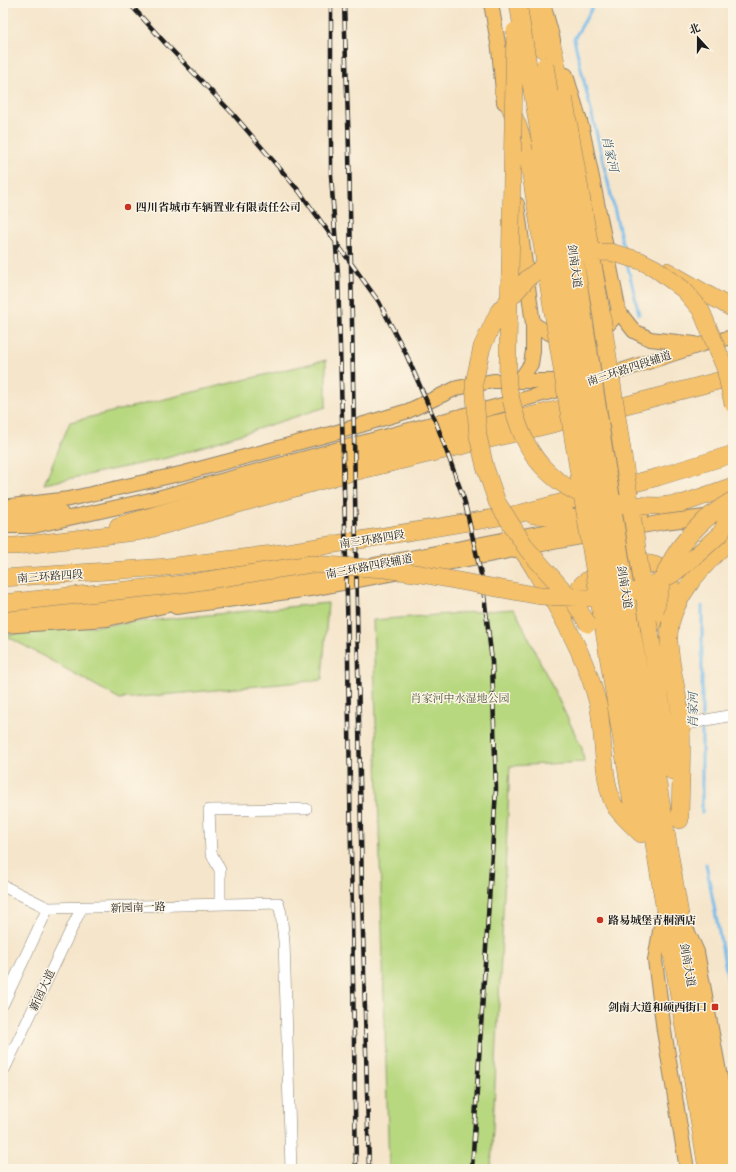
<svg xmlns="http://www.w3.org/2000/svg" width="736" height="1172" font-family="'Libre Caslon Text','Noto Serif SC',serif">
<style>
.green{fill:#b8d880;stroke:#6a7a4e}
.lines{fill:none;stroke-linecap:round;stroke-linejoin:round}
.stream{stroke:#73bbeb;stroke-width:3}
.minor-casing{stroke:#888073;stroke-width:12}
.major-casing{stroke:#888073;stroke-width:16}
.highway-casing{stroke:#888073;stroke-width:18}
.minor{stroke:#fff;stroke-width:11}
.major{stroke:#f5c16b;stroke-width:14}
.highway{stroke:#f5c16b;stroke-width:17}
.rail-casing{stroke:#1c1c1c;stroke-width:4.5}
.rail{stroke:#fcf5e5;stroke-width:3;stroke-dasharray:9;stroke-linecap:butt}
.highway-bridge-casing{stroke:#888073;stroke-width:18;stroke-linecap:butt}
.highway-bridge{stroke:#f5c16b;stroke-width:17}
.poi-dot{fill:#c8321e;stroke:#fcf5e5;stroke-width:1.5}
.labels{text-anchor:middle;stroke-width:3;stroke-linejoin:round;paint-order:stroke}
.poi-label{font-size:11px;font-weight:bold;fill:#1c1c1c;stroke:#fcf5e5;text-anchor:start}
.street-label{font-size:11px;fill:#1c1c1c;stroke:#fcf5e5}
.park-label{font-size:11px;fill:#4b543a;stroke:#fcf5e5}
.water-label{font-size:12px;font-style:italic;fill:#3f5c6f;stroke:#fcf5e5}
</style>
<rect width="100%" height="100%" fill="#fcf5e5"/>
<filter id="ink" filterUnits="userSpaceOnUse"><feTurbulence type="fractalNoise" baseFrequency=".025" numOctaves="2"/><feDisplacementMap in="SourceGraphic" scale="8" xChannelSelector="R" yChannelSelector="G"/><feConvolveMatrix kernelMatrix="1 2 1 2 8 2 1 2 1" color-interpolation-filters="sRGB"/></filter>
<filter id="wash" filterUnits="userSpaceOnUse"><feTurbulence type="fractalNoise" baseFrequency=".012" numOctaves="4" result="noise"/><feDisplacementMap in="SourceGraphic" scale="16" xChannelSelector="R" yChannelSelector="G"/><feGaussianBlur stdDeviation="0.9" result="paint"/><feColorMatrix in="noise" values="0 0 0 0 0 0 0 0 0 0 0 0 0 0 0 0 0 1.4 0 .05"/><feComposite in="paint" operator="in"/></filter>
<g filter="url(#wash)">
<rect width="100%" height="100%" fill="#f5e5ca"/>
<path class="green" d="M326 360V407L167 458 44 484 70 422Z
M328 603 322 680 120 699 5 635Z
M513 609 517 614 582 748 584 762 510 766 491 1169H389L373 620Z"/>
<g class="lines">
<path class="stream" d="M593 3 591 10 574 39 624 250
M627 263 639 314
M702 606V718
M702 724V813
M706 864 733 1006"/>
</g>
</g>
<g filter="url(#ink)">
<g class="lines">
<g class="minor-casing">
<path id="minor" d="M681 725 733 715
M3 886 48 908 278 903 281 913 284 941 291 1169
M220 904V870L211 853 209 810 306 809
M3 1004 48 908
M3 1072 81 909"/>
</g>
<g class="major-casing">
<path id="major" d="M491 3 499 49 504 102
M543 3 553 40
M566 75 582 128 619 312 634 331 650 339 695 344
M517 204 533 324V351L531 364 520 380
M533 324C550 333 576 352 595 338 604 331 611 320 619 312
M3 507 69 499 184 473 334 433 408 411 457 388 493 381H573
M3 516 61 513
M3 526H33L154 499 587 382 703 344 733 337
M526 547 664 522 713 516
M374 565 642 513
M217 592 350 570
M176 607 317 588 514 550
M3 626 107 619 185 601
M663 914 655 960 664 1031 687 1169
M686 928 697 952 733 1148"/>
</g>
<g class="highway-casing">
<path id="highway" d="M534 3 542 49
M549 31 564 97
M503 91 518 126 528 157
M667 271 733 309
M660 506 684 503 733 486
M533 515 600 519
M118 526 308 470 414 442 582 404
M507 539C525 548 534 569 544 586 567 623 587 661 598 704 604 730 602 788 616 808 623 817 632 825 641 834
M3 546H16L143 531 341 475 569 420 733 377
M3 578 167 567 281 553 518 514 658 477 733 454
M627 601 723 1169
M615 604 707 1169
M600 606 632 804 639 832
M572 610C572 601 577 586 586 581 604 568 653 552 668 575 673 583 669 606 667 615
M3 613 61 610 227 590
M653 620 650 633 672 771
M680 820C680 788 683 756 681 725 680 697 670 669 669 640 668 599 706 563 733 537"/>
</g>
<use href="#minor" class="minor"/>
<use href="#major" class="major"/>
<use href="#highway" class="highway"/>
<g class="rail-casing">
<path id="rail" d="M129 3 166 44 233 114 299 191 379 302 406 354 437 425 464 499 482 579 492 661 496 790 472 1169
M331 3V175L338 275 347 596 356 1169
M344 3 349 150 362 893 369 1169"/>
</g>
<use href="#rail" class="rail"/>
<g class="highway-bridge-casing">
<path id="highway-bridge" d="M518 3 615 604
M515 31C513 112 511 193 510 273 509 301 508 328 508 355 508 365 507 376 508 385 513 412 523 445 542 466 576 503 613 505 660 506
M545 65 627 601
M564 97 601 311 650 633
M528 157 600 606
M3 603 183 584 311 564 385 569 421 574 540 596 590 598 620 596 650 586 673 574 700 552 721 533 731 512 733 502
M655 612C657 602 659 591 662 582 673 547 702 518 733 500
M588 624 574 602 527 549 497 502 485 467 478 436 474 383 482 347 499 311 528 278 548 263 568 256 581 253 610 252 641 261 655 268 684 290 701 310 725 368 733 404"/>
</g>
<use href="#highway-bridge" class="highway-bridge"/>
</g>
</g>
<g class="poi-dot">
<circle cx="128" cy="207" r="4"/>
<circle cx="600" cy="920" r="4"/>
<rect x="711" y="1003" width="8" height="8" rx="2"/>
</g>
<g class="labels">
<g class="poi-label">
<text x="136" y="211">四川省城市车辆置业有限责任公司</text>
<text x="608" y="924">路易城堡青桐酒店</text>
<text x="707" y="1011" text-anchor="end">剑南大道和硕西街口</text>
</g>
<g class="street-label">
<text transform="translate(575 266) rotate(82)" y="4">剑南大道</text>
<text transform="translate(629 368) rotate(-18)" y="4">南三环路四段辅道</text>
<text transform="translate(372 539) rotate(-9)" y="4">南三环路四段</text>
<text transform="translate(369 566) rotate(-11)" y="4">南三环路四段辅道</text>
<text transform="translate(50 576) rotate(-4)" y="4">南三环路四段</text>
<text transform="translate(625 587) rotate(81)" y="4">剑南大道</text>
<text transform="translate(138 907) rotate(-2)" y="4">新园南一路</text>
<text transform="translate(688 965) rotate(80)" y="4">剑南大道</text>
<text transform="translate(42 990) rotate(-65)" y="4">新园大道</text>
</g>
<g class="park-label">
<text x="460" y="702">肖家河中水湿地公园</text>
</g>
<g class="water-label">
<text transform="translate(610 154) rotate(77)" y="4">肖家河</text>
<text transform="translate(693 710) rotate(-90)" y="4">肖家河</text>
</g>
</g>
<rect width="736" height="1172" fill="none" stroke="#fcf5e5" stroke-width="16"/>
<g transform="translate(698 38) rotate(339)" stroke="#fcf5e5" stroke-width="3" paint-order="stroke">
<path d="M0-3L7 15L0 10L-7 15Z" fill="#1c1c1c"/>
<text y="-6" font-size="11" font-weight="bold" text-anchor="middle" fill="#1c1c1c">北</text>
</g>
</svg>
